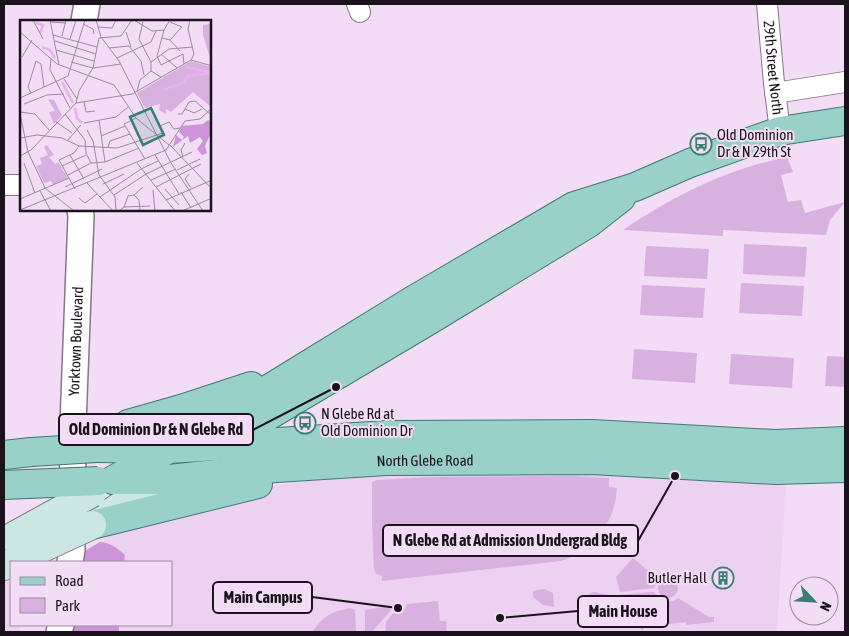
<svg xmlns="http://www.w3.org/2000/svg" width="849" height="636" font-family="'Asap Condensed',sans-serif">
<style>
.built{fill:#edd1f1}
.green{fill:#d9b1e0}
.forest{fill:#cd95d7}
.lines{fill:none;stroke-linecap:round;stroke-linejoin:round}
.minor-casing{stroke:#88748b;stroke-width:22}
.tertiary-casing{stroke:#88748b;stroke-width:28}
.secondary-casing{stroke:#88748b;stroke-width:30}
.primary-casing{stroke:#417972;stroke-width:30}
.minor{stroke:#fff;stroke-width:20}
.tertiary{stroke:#fff;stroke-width:25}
.secondary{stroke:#cce7e3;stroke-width:28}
.primary{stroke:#99d0c7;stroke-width:28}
.secondary-bridge-casing{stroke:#88748b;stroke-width:30;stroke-linecap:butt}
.primary-bridge-casing{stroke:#417972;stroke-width:30;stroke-linecap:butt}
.secondary-bridge{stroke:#cce7e3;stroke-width:28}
.primary-bridge{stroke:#99d0c7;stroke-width:28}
.labels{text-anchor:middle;stroke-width:4;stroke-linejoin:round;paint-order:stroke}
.street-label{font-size:15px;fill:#1b131c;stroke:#f2dcf6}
.poi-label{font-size:15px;fill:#1b131c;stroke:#f2dcf6;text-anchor:start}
.inset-river{fill:none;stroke:#e9b0f3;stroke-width:2.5}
.inset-road{fill:none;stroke:#9c8c9f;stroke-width:1}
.view{fill:#397e72;fill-opacity:0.15;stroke:#397e72;stroke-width:2.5}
.inset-edge{fill:none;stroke:#1b131c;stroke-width:2.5}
.leader{fill:none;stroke:#1b131c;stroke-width:2}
.callout-dot{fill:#1b131c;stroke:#f2dcf6;stroke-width:2}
.callout{fill:#f2dcf6;stroke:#1b131c;stroke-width:2}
.callout-label{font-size:16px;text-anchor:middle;font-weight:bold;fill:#1b131c}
</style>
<rect width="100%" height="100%" fill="#f2dcf6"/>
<path class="built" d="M539 471 786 481 777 632H71L72 625H171V562H81L83 552 133 522 251 489 327 478 397 473Z
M11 577V625H21L19 632H4V580Z"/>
<path class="green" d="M787 157 793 172 781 175 788 202 801 200 805 213 845 202 830 220 826 235 723 230V236L623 230C677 194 723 171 787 157Z
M744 244 807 247 805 277 743 274Z
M646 246 709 249 707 279 644 276Z
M741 283 804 286 802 316 739 313Z
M642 285 705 288 703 318 640 315Z
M634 349 697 353 695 383 632 379Z
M731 354 794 358 792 388 729 384Z
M827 356 845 357V387L825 386Z
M571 476 609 478V487L617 488C615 522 594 551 561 561L382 581V576L376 574 374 569 372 522V482L377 480 428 477Z
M633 558 658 579 654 588 620 592 616 577Z
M658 588a10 10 0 1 1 20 0a10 10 0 1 1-20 0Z
M544 589 553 593 554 607 543 605 533 597V591Z
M594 592 614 596 616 620 609 627 603 628 601 625H589L587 595Z
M654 592C660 601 669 605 678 598L709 617H714V622L686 625V622L644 627 643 630H641L639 624 633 625 629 622 628 617H623L617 595Z
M438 601 440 621H446L447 632H385L386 622 393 613C402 616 404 612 407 604Z
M389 606 391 610 372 632H365V610Z
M350 608 355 610 356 632H312C325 615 329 613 350 608Z"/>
<path class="forest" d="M100 542C111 543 117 548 125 555L124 562H82L83 552Z
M75 625H119V632H73Z"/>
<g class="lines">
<g class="minor-casing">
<g id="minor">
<path d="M357 4 360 12"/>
<path id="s1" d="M767 4 774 83 780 131"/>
<path d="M775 93 845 82"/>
<path d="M4 185H21"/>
</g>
</g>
<g class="tertiary-casing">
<g id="tertiary">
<path d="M84 21 87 4"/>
<path id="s2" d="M70 562 72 550 73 424 81 216 80 210"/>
<path d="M59 632 61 625"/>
</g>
</g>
<g class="secondary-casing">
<path id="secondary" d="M95 523 160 480
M4 566 23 557"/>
</g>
<g class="primary-casing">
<g id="primary">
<path d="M224 442 428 321 589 223 621 198"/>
<path d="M96 448 169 449 386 435 592 434 775 444 845 441"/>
<path d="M96 448 128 424 181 409 251 386"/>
<path d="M4 455 31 452"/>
<path d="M113 480 169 449 217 419 275 385 415 299 574 206 635 187 690 163 780 131 845 121"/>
<path id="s3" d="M118 480H160L261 469 386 461 591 460 775 470 845 468"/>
<path d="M4 485 28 484"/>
<path d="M92 525 258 484"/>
</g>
</g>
<use href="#minor" class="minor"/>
<use href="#tertiary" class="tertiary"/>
<use href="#secondary" class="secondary"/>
<use href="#primary" class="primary"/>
<g class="secondary-bridge-casing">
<path id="secondary-bridge" d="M12 537 92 493
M23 557 92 525"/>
</g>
<g class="primary-bridge-casing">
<path id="primary-bridge" d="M31 452 96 448
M28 484 98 481"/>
</g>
<use href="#secondary-bridge" class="secondary-bridge"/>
<use href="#primary-bridge" class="primary-bridge"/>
</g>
<defs>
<g id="bus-ring" transform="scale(1.125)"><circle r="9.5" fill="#f2dcf6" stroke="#397e72" stroke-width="1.5"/><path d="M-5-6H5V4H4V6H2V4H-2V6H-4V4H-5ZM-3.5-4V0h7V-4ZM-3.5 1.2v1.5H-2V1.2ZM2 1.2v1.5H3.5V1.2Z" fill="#397e72"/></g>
<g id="building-ring" transform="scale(1.125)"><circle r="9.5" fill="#f2dcf6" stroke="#397e72" stroke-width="1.5"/><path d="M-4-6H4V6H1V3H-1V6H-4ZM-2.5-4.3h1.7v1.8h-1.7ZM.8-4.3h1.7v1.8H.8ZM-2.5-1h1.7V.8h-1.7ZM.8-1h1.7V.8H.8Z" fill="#397e72"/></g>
</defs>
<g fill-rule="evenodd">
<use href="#bus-ring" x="701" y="144"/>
<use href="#bus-ring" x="305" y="423"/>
<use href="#building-ring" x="723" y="578"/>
</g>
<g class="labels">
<g class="street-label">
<text dy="5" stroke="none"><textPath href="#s1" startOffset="64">29th Street North</textPath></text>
<text dy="5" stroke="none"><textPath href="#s2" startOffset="221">Yorktown Boulevard</textPath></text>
<text dy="5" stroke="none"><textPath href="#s3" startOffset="308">North Glebe Road</textPath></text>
</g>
<g class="poi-label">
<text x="717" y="140">Old Dominion<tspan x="717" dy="17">Dr &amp; N 29th St</tspan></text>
<text x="321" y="419">N Glebe Rd at<tspan x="321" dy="17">Old Dominion Dr</tspan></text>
<text x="707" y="583" text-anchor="end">Butler Hall</text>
</g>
</g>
<g transform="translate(20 20)">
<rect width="191" height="191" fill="#f2dcf6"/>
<path d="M191 4V41L183 15V5ZM171 41 191 47V87L173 72 151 92 146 89V94L139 90 140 84 125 88 117 73ZM28 79 34 80 42 95 34 104 29 92 35 91ZM27 125 34 135 29 137 35 144 38 142 48 158 33 165 31 161 24 163 16 146 22 144 20 138 28 135 24 127Z" fill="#d9b1e0"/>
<path d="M188 100 191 101V113L185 126 187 133 182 135 177 129 183 121 180 117 170 123 168 116 153 127 156 115 162 120 164 117 159 112 162 106 183 104Z" fill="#cd95d7"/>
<path class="inset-river" d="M16 3 23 5 20 13M22 27 30 30 35 38M166 47 192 53M42 62 53 83M145 69 163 63 168 56 192 53M55 88 57 98 62 103"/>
<path class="inset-road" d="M13 0 23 19M30 0 39 45M76 0 81 17 99 41 151 143 183 191M114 0 132 11 144 10 150 0M170 0 168 9 174 34 171 40M30 2 46 3M123 2 119 19 131 42V51L141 57M150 2 162 7 150 20M63 4 73 9 74 14M78 7 92 8 96 0M144 10 137 36 141 45 163 34 164 44M0 12 37 44 94 65 116 98 149 125M106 12 111 27M33 15 77 27M42 16 46 0M142 18 150 20 160 31M50 19 56 0M35 21 76 34M89 28 109 26 121 41 124 55M36 30 74 41M141 34 157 48M2 37 12 20M97 38 131 22 136 11M31 39 30 50 50 88M51 42 73 48 101 44M131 42 149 29 173 27M44 59 57 79M117 72 120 60 131 51M11 73 8 67 16 41 21 44 24 67M0 78 48 56 65 0M64 82 66 92 75 91M56 83 112 74 171 40 192 46M4 84 27 75 44 74M165 89 174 93 182 89M0 92 15 94 29 110M0 94 8 132 25 168 54 191M45 94 65 120 66 133 71 143M158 94H162L169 82 175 81 190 94M116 98 104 104 125 139M79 100 85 142M36 102 52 113M64 103 96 97 108 87M140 106 149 102 154 109 160 108M67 110 73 121 79 155 95 177 96 191M81 116 105 106M0 118 17 115 42 118 59 126 97 128 143 113M48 120 61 105M149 124 192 169M88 127 90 121 110 114M50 135 64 159M135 135 159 174M0 136 11 130 56 83 59 71 73 48 79 18 101 16 112 0M163 137 161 130 165 123M4 143 15 173M117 143 155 191M42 146 66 135M157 150 180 139M169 154 165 159 171 168M48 155 71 143 85 142 119 128M131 160 156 149M67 163 93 191M83 164 104 154M45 167 82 149M136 167 181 144M55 169 39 140 54 133 59 126M145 169 159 185M133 170 135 191M20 171 31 191M161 172 171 188M94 175 126 154 172 132M114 175 119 180 120 191M80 177 121 149 138 141M59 178 65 183 77 174M0 179 49 158M146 180 192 160M104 187 108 176 114 175 123 167M0 190 146 130 165 101 180 99 192 88M99 191 104 187 130 186M162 191 192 178"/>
<path class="view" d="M131 88 144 115 123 125 110 97Z"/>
<rect width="191" height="191" class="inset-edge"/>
</g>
<path class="leader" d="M336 387L253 430M675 476L638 541M398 608L312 597M500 618L578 611"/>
<g class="callout-dot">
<circle cx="336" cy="387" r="5"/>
<circle cx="675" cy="476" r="5"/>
<circle cx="398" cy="608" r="5"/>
<circle cx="500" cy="618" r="5"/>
</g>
<g class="callout">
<rect x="59" y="414" width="194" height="31" rx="5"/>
<rect x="383" y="525" width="255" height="31" rx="5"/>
<rect x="213" y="582" width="99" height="31" rx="5"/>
<rect x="578" y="596" width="90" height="31" rx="5"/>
</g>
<g class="callout-label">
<text x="156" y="435">Old Dominion Dr &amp; N Glebe Rd</text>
<text x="510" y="546">N Glebe Rd at Admission Undergrad Bldg</text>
<text x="263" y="603">Main Campus</text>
<text x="623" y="617">Main House</text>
</g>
<rect width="849" height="636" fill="none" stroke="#1b131c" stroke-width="10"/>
<rect x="10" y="561" width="162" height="65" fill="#f2dcf6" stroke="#9c8c9f"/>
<rect x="20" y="577" width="25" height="8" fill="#99d0c7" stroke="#9c8c9f"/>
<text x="55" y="586" font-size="15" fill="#1b131c">Road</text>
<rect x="20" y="598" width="25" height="15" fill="#d9b1e0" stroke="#9c8c9f"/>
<text x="55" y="611" font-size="15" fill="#1b131c">Park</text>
<g transform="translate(814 601) rotate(115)"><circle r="24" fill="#f2dcf6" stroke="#9c8c9f"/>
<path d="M0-4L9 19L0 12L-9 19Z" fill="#397e72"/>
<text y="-8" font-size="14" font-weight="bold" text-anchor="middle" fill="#1b131c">N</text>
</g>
</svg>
